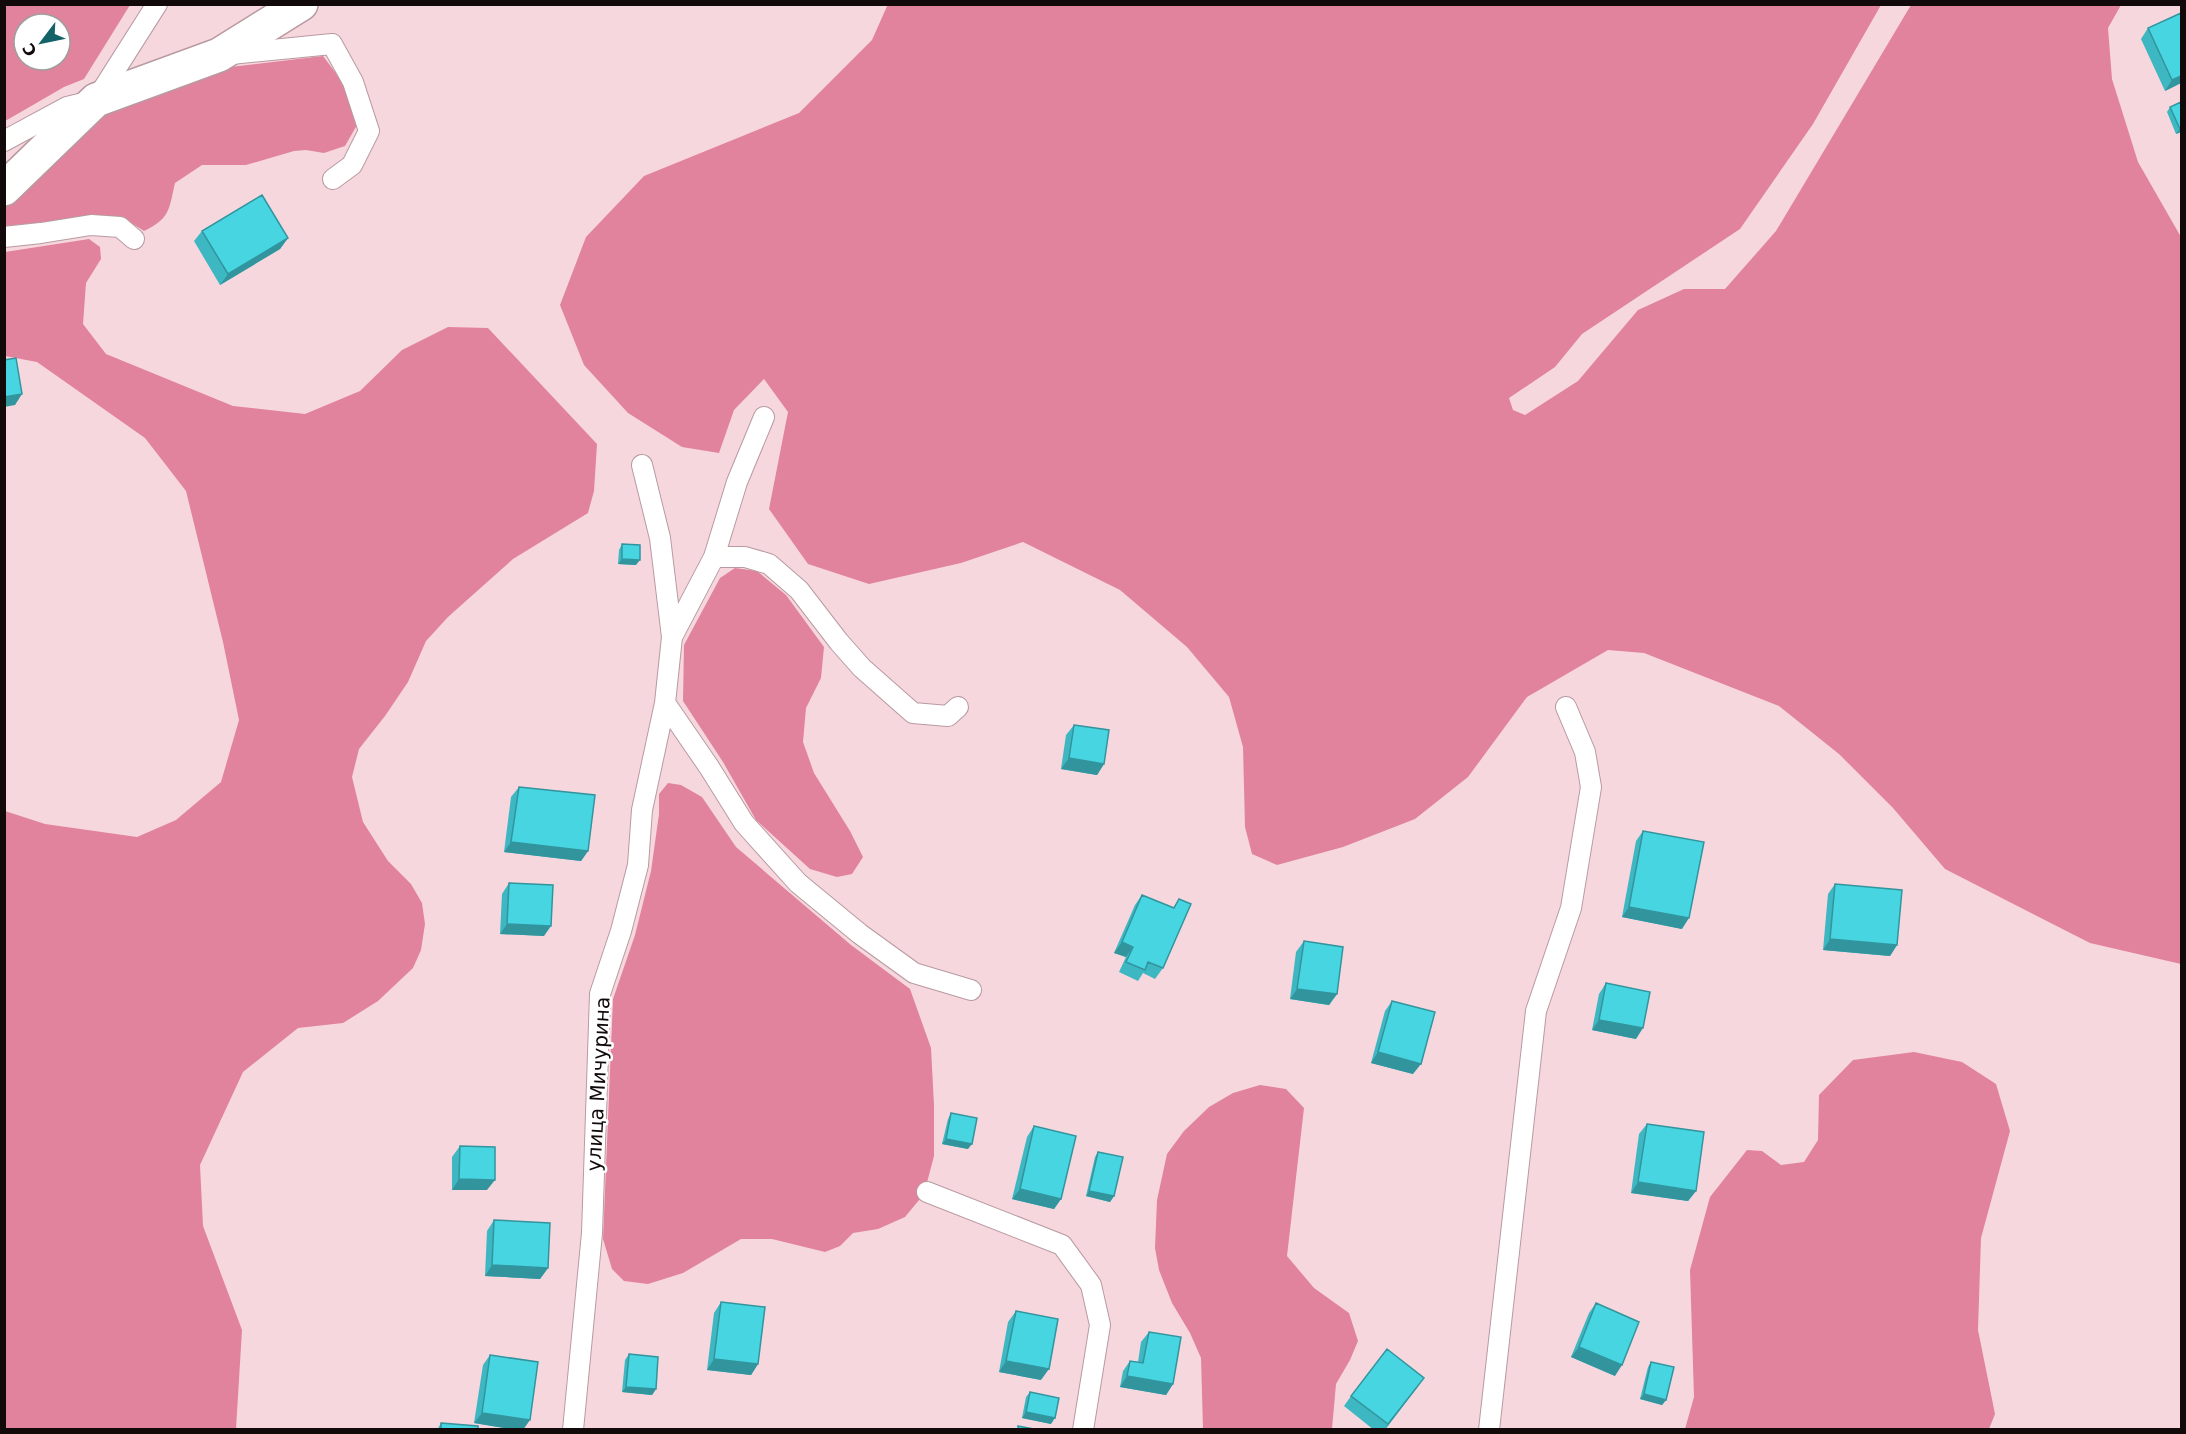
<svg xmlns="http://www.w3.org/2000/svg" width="2186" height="1434" font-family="'DejaVu Sans',sans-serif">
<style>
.forest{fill:#e1839c;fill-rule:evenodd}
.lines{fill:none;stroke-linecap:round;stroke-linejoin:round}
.lane-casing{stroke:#b89aa1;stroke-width:22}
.street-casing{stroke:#b89aa1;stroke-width:36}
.lane{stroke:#fff;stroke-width:20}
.street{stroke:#fff;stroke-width:33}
.wall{fill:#3db7c2}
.shaded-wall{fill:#32959e}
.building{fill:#47d5e1;stroke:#32959e;stroke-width:1.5}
.labels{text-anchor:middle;stroke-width:5;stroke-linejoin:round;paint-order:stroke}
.street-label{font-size:20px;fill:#12090b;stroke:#fff}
</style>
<rect width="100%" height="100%" fill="#f7d7de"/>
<path class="forest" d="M888 4 1881 5 1813 124 1740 229 1582 334 1555 367 1509 398 1513 410 1525 415 1578 381 1638 310 1684 289H1725L1776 231 1911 5H2121L2108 28 2112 79 2138 162 2181 237V964L2090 943 1945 869 1893 808 1839 754 1779 706 1644 653 1608 650 1527 697 1468 777 1415 819 1343 847 1277 865 1252 854 1245 827 1243 747 1229 697 1187 647 1120 590 1023 542 961 563 869 584 808 564 769 509 788 412 764 379 734 410 719 453 682 447 628 413 584 365 560 305 586 237 644 176 799 113 872 40Z
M4 5 5 4 130 5 84 79 64 87 7 120H4ZM24 24H60V60H24Z
M323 56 344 84 357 125 345 146 324 153 306 150 294 151 246 165H202L175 183C169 209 170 219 144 231L125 219 97 217 5 226V203L98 115 222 68Z
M89 239 100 247 101 259 86 283 83 324 106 354 233 406 305 414 360 391 402 350 448 327 488 328 597 444 594 491 588 513 513 559 448 617 426 641 408 682 385 716 359 749 352 777 363 822 388 861 411 884 422 903 425 924 421 950 413 968 378 1001 343 1023 298 1028 243 1072 200 1165 203 1226 242 1330 236 1429H5V811L45 824 137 837 176 820 221 782 239 720 223 642 186 491 145 438 37 362 5 356V252Z
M735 568 757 571 786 595 824 647 821 678 806 708 803 742 814 773 850 831 863 857 852 874 837 877 810 869 756 820 723 762 683 701 684 645 720 578Z
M668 783 681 785 702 797 736 847 851 945 910 989 931 1048 934 1105V1156L924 1194 905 1217 878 1229 853 1233 840 1246 825 1252 772 1239H741L683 1273 648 1284 624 1281 612 1269 603 1239 613 999 635 935 651 871 659 814V794Z
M1914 1052 1962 1062 1996 1084 2010 1131 1981 1238 1978 1330 1995 1414 1989 1429H1685L1694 1397 1690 1270 1710 1197 1747 1150 1762 1151 1781 1165 1804 1162 1818 1140 1819 1095 1853 1060Z
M1260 1085 1286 1089 1304 1108 1287 1256 1314 1288 1349 1313 1358 1341 1350 1360 1336 1384 1332 1429H1203L1201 1358 1190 1333 1172 1303 1159 1270 1155 1248 1157 1200 1167 1154 1184 1131 1209 1107 1233 1093Z"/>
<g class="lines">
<g class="lane-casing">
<path id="lane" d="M231 54 332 44 353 82 369 131 352 165 333 179
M4 141 67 107 96 100 157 4
M4 237 41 233 91 225 120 227 134 239
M714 557H745L769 564 799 590 839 642 862 668 913 713 948 716 958 707
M672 637 714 557 737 482 764 417
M665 703 709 767 744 823 798 883 860 934 914 973 971 990
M927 1192 1062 1245 1091 1285 1100 1325 1083 1430
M573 1430 592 1233 600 994 621 931 638 865 642 810 665 703 672 637 660 538 642 465
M1489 1430 1536 1011 1571 908 1591 787 1585 752 1566 707"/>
</g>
<g class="street-casing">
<path id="street" d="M4 189 96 100 219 55 301 4"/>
</g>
<use href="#lane" class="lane"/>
<use href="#street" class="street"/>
</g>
<path class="wall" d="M2148 28 2181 83 2165 91 2141 39Z
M2170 107 2181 132 2176 134 2167 112Z
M202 231 288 238 280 249 220 285 194 241Z
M622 544 636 565 618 564 619 550Z
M1074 725 1104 764 1097 775 1061 769 1066 735Z
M519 787 588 851 581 861 504 852 511 797Z
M1643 831 1682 929 1622 917 1636 841Z
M509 883 544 936 500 934 502 894Z
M1835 884 1897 945 1890 956 1823 950 1828 894Z
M1142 895 1173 908 1179 899 1163 968 1155 979 1143 973 1138 981 1119 972 1126 957 1114 953 1135 905Z
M1304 941 1337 994 1329 1005 1290 999 1296 952Z
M1606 983 1636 1039 1592 1030 1599 994Z
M1392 1001 1413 1074 1371 1063 1385 1011Z
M951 1113 968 1149 942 1144 948 1119Z
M1647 1124 1696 1191 1688 1201 1631 1193 1639 1134Z
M1034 1126 1061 1199 1054 1209 1012 1199 1027 1137Z
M460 1146 487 1190H452V1157Z
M1098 1152 1114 1196 1110 1202 1086 1196 1095 1157Z
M494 1220 548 1268 540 1279 485 1276 487 1231Z
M721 1302 758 1364 751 1375 707 1370 714 1313Z
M1596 1303 1615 1376 1571 1357 1589 1313Z
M1016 1311 1041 1380 999 1372 1008 1322Z
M1149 1332 1173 1384 1166 1395 1120 1387 1123 1371 1130 1361 1138 1362 1141 1342Z
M629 1354 656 1389 652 1395 622 1392 625 1360Z
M490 1355 523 1430H516L474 1423 483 1365Z
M1651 1362 1666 1400 1662 1405 1640 1399 1648 1367Z
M1416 1389 1385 1430H1374L1344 1406 1351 1396Z
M1030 1392 1051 1424 1022 1418 1026 1397Z
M441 1423 478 1430H437Z"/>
<path class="shaded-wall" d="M2181 76V83L2165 91 2172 80Z
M2181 128V132L2176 134 2180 129Z
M288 238 280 249 220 285 228 274Z
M22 394 15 405 4 407V397Z
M622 559 640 560 636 565 618 564Z
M1069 758 1104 764 1097 775 1061 769Z
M511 842 588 851 581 861 504 852Z
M1629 907 1689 918 1682 929 1622 917Z
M507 924 551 926 544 936 500 934Z
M1830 939 1897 945 1890 956 1823 950Z
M1122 942 1133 947 1126 957 1114 953Z
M1297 989 1337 994 1329 1005 1290 999Z
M1599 1020 1643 1028 1636 1039 1592 1030Z
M1378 1052 1421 1064 1413 1074 1371 1063Z
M946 1139 972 1144 968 1149 942 1144Z
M459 1179 495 1180 487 1190H452Z
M1638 1182 1696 1191 1688 1201 1631 1193Z
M1020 1189 1061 1199 1054 1209 1012 1199Z
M1089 1191 1114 1196 1110 1202 1086 1196Z
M492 1265 548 1268 540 1279 485 1276Z
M1579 1347 1622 1365 1615 1376 1571 1357Z
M714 1359 758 1364 751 1375 707 1370Z
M1006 1361 1049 1369 1041 1380 999 1372Z
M1127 1376 1173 1384 1166 1395 1120 1387Z
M1424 1378 1416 1389 1384 1430 1388 1424Z
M626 1387 656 1389 652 1395 622 1392Z
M1644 1394 1666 1400 1662 1405 1640 1399Z
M1026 1412 1055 1418 1051 1424 1022 1418Z
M482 1413 530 1420 523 1430H516L474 1423Z"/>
<path class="building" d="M2181 13V76L2172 80 2148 28Z
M2181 102V128L2180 129 2170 107Z
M262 195 288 238 228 274 202 231Z
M16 358 22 394 4 397V360Z
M622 544 640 545V560L622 559Z
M1074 725 1109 730 1104 764 1069 758Z
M519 787 595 795 588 851 511 842Z
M1643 831 1704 842 1689 918 1629 907Z
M509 883 553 885 551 926 507 924Z
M1835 884 1902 890 1897 945 1830 939Z
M1142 895 1174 908 1179 899 1191 904 1163 968 1148 962 1145 970 1126 962 1133 947 1122 942Z
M1304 941 1343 947 1337 994 1297 989Z
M1606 983 1650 992 1643 1028 1599 1020Z
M1392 1001 1435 1012 1421 1064 1378 1052Z
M951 1113 977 1118 972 1144 946 1139Z
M1647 1124 1704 1132 1696 1191 1638 1182Z
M1034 1126 1076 1136 1061 1199 1020 1189Z
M460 1146 495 1147V1180L459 1179Z
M1098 1152 1123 1157 1114 1196 1089 1191Z
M494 1220 550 1223 548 1268 492 1265Z
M721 1302 765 1307 758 1364 714 1359Z
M1596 1303 1639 1322 1622 1365 1579 1347Z
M1016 1311 1058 1319 1049 1369 1006 1361Z
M1149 1332 1181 1337 1173 1384 1127 1376 1130 1361 1143 1363Z
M1387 1349 1424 1378 1388 1424 1351 1396Z
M629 1354 658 1357 656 1389 626 1387Z
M490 1355 538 1362 530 1420 482 1413Z
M1651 1362 1674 1367 1666 1400 1644 1394Z
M1030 1392 1059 1398 1055 1418 1026 1412Z
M441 1423 478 1426V1430H441Z
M1018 1426 1039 1430H1018Z"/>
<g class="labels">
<g class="street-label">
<text transform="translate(598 1084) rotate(-87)" y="7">улица Мичурина</text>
</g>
</g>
<rect width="2186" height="1434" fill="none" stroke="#12090b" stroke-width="12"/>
<g transform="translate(42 42) rotate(238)"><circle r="28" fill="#ffffff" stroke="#a09d9d" stroke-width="1.5"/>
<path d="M0-4.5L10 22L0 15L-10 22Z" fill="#146369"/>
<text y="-9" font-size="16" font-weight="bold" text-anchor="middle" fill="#12090b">С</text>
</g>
</svg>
